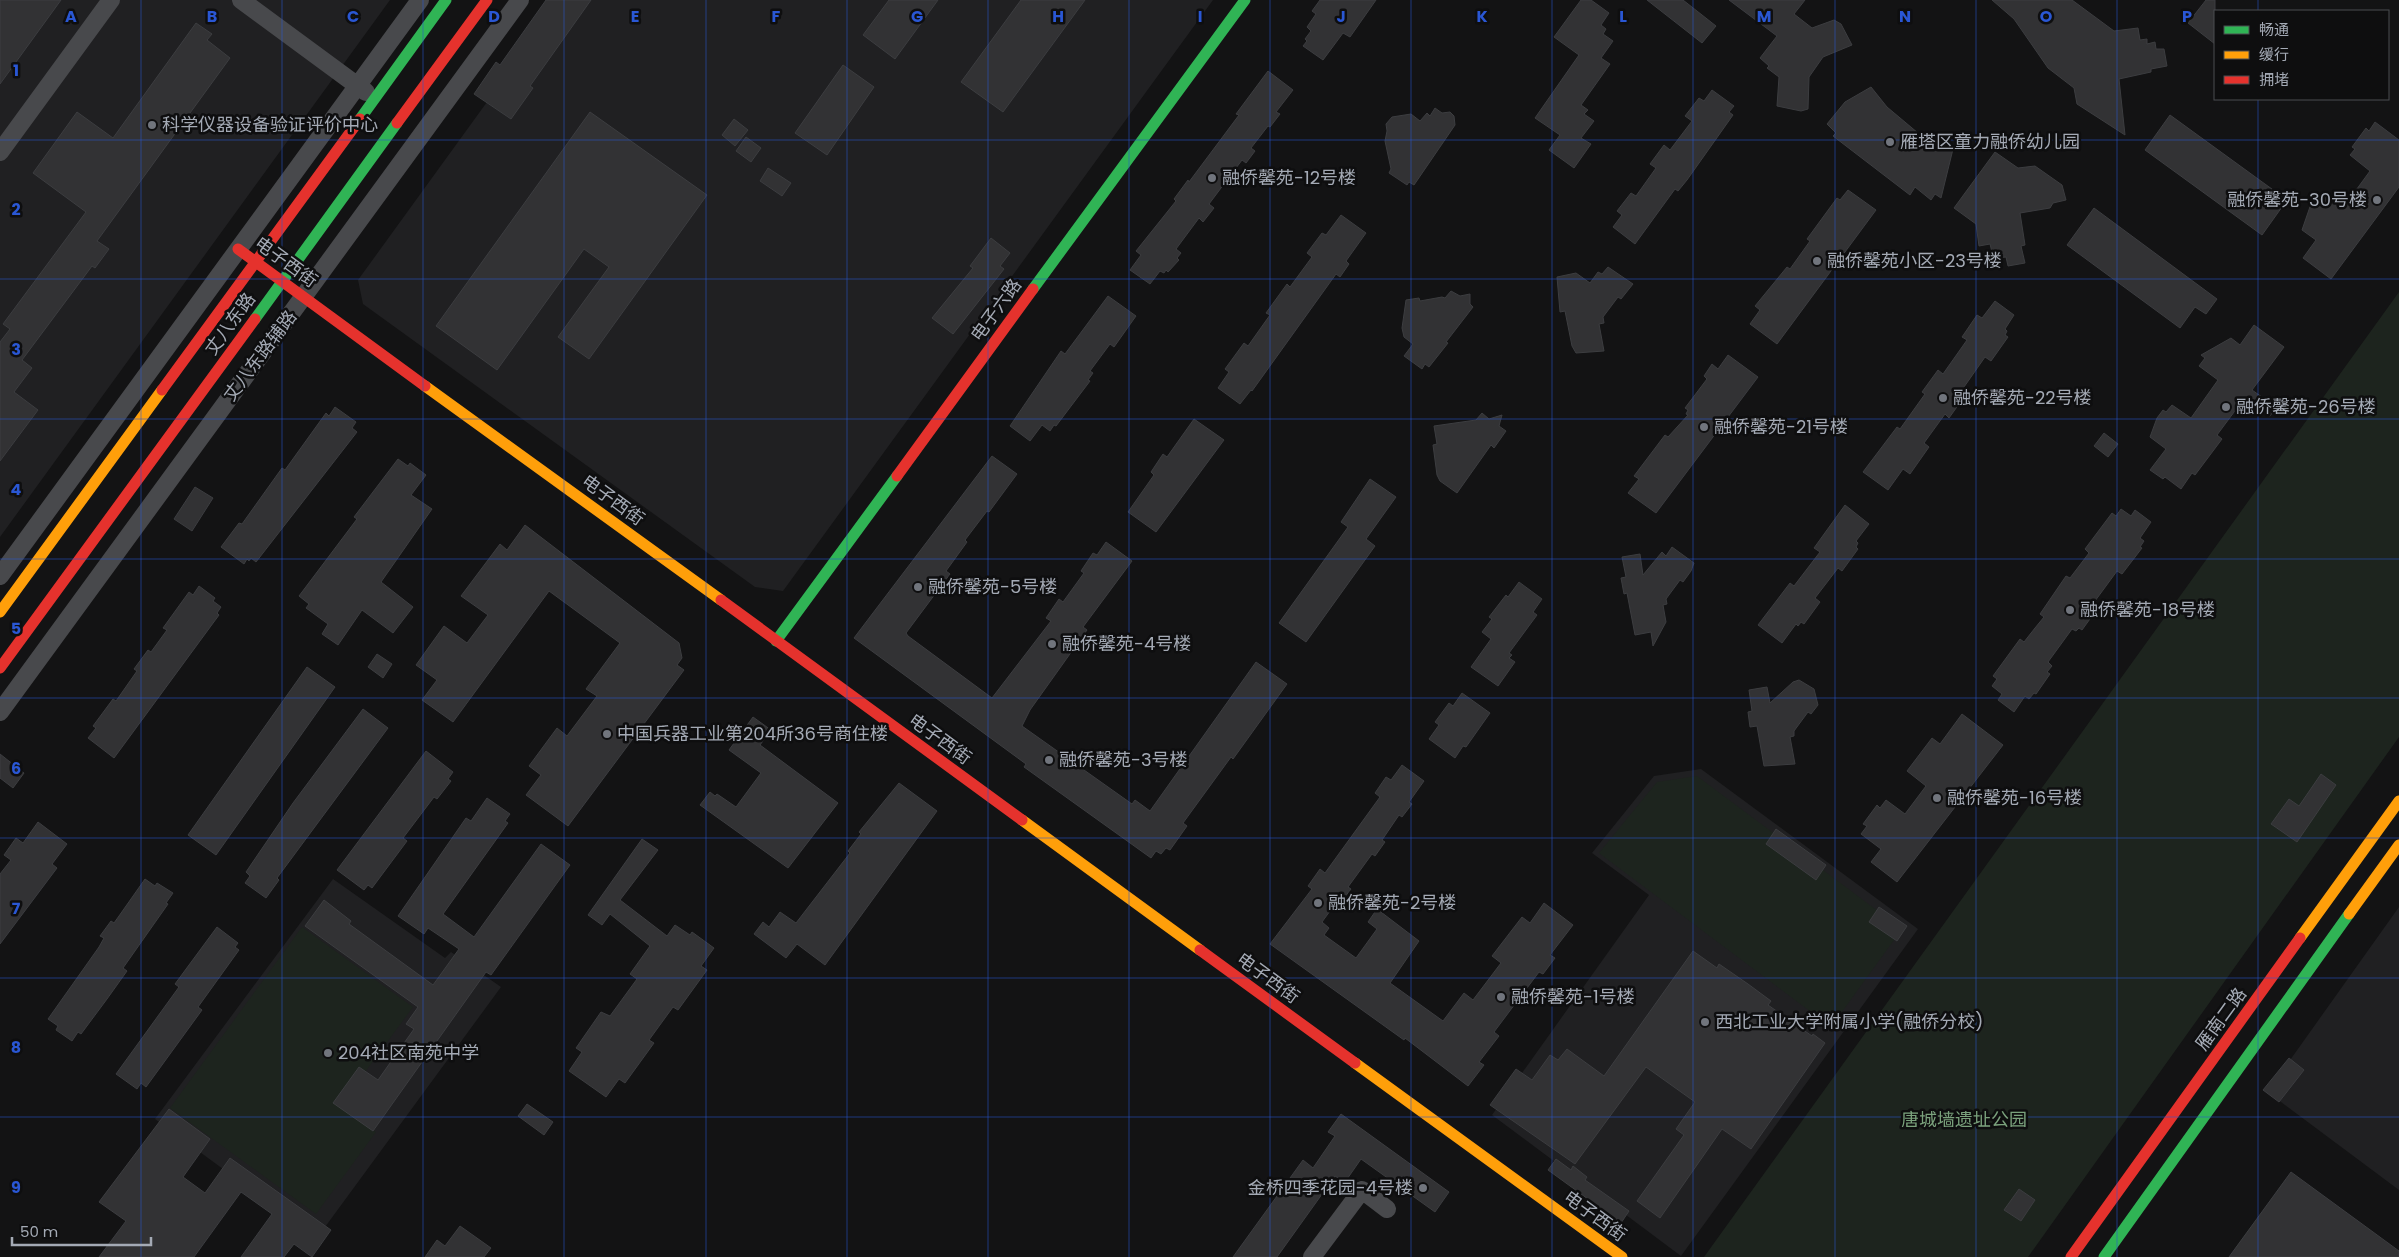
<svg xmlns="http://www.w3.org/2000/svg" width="2399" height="1257" font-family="Poppins,'Noto Sans SC',sans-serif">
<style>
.built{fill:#202022}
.green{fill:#1d241e}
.building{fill:#323234;stroke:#3c3d40}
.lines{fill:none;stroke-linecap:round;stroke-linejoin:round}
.street{stroke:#48494c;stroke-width:18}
.fast{stroke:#30b455;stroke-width:11}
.slow{stroke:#ff9f0a;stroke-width:11}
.jam{stroke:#e5322d;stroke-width:11}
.grid{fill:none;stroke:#2a57d4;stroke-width:1;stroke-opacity:0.55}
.poi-dot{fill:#71757d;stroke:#0e0e0f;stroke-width:2}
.labels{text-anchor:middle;stroke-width:5;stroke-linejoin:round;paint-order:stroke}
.poi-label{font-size:18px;fill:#a4aab5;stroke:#0e0e0f;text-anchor:start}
.street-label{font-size:18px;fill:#a4aab5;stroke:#0e0e0f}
.park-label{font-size:18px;fill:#7aa17c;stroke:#0e0e0f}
.grid-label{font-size:16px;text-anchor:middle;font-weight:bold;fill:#2a57d4;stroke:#0e0e0f;stroke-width:5;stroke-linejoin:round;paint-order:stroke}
</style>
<rect width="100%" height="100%" fill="#131314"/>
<path class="built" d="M0 0H390L0 537Z
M561 0H1213L783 591 755 587 363 304 358 280Z
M1701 769 1918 929 1681 1256 1492 1115 1649 895 1592 853 1654 776Z
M333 879 445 958 451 952 501 987 317 1238 155 1119Z
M2399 907V1190L2277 1099 2273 1084Z"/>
<path class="green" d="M2399 292V737L2028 1257H1704Z
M1697 776 1902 929 1831 1027 1599 853 1657 782Z
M302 927 413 1007 340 1106 376 1132 316 1214 170 1108Z"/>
<path class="building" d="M0 0H61L0 84Z
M546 0H591L530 86 533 88 511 119 474 94 496 62 500 65Z
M889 0H938L895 59 863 35Z
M1021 0H1085L1003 112 961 82Z
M1320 0H1376L1350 37 1343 33 1323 60 1303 46 1307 41 1305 39 1311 31 1307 27 1316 14 1312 11Z
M1581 0H1591L1609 13 1601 25 1606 29 1603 34 1613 41 1601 58 1610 64 1581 105 1588 110 1584 114 1594 121 1581 138 1591 144 1574 168 1549 150 1560 135 1535 118 1579 55 1554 37Z
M1647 0H1683L1716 26 1702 43Z
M1729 0H1805L1794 14 1812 28 1834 20 1841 24 1852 45 1823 57 1809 77 1808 109 1801 111 1777 106 1779 77 1767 68 1769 66 1760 58 1777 36Z
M1992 0H2072L2114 31 2138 28 2140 40 2147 39V44L2155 42 2156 49H2164L2167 66 2151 69V72L2119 79 2125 135 2077 104 2074 88 2048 68 2014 19Z
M2206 0H2215V44L2188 23Z
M196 23 212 34 207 40 230 58 97 241 109 249 95 268 92 266 22 360 32 368 14 392 38 410 0 461V342L10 329 3 324 86 212 33 173 77 112 113 138Z
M843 65 874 87 827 155 795 133Z
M1268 71 1293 90 1276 112 1280 114 1270 127 1268 126 1251 148 1255 151 1246 163 1242 160 1209 204 1214 208 1203 222 1199 218 1176 249 1181 253 1177 258 1179 260 1168 272 1166 270 1164 273 1160 271 1150 284 1130 270 1141 255 1136 251 1176 201 1174 199 1188 180 1189 182 1239 115 1236 114Z
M1871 87 1887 107 1918 133 1953 149 1941 198 1935 194 1931 200 1915 187 1910 195 1833 136 1836 133 1827 124 1845 102Z
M1712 90 1734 106 1729 112 1733 115 1687 180 1678 191 1675 189 1635 244 1613 227 1622 215 1617 211 1631 193 1636 196 1656 168 1650 164 1664 145 1670 150 1692 121 1685 116 1699 98 1704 101Z
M1435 108 1442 113 1450 112 1454 116 1455 125 1414 185 1409 182 1407 185 1389 173 1391 169 1385 141 1387 131 1386 124 1392 117 1411 114 1420 121 1427 113 1430 116Z
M590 112 707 195 589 359 558 337 609 267 584 249 497 370 436 326Z
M2170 115 2287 200 2262 235 2145 150Z
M734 119 748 130 735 146 722 135Z
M2375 122 2399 140V187L2331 279 2303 258 2316 240 2302 230 2313 198 2318 202 2324 193 2343 208 2370 171 2350 155 2355 149 2352 147 2366 128 2369 131Z
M746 137 761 148 751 162 736 151Z
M1995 152 2018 168 2035 166 2062 185 2066 200 2053 203 2050 208 2020 213 2025 245 2021 246 2025 263 2008 266 2006 257 1998 258 1997 251 1992 252 1990 244 1979 246 1976 224 1954 208Z
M768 168 791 183 782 196 760 181Z
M1848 190 1876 210 1777 344 1750 324 1760 310 1755 306 1787 267 1790 269 1810 241 1807 239 1837 198 1840 200Z
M2094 208 2217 299 2206 314 2195 307 2180 328 2067 245Z
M1341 215 1366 233 1346 261 1349 264 1340 277 1336 274 1252 391 1251 390 1240 404 1218 388 1229 372 1225 369 1244 343 1248 346 1270 315 1266 313 1287 284 1290 287 1312 257 1307 253 1322 233 1326 235Z
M991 238 1010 253 1000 266 1004 269 953 334 932 318 973 268 970 266Z
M1608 267 1633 284 1621 299 1618 297 1603 317 1604 323 1599 324 1604 351 1576 353 1572 346 1565 311 1560 312 1557 277 1576 273 1590 283 1598 272 1602 274Z
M1451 291 1460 296 1470 294V304L1473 307 1446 342 1448 343 1429 367 1425 364 1422 369 1404 356 1413 344 1404 337 1402 328 1406 300 1419 298 1420 301 1442 297 1445 298Z
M1108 296 1136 316 1114 347 1110 344 1090 371 1093 373 1088 380 1090 381 1056 426 1054 425 1050 431 1042 425 1030 441 1010 426 1061 351 1065 354Z
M1995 301 2014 315 2005 329 2007 331 2005 335 2008 337 1991 361 1985 357 1964 387 1969 390 1949 418 1945 414 1924 443 1929 447 1910 474 1903 469 1888 490 1863 472 1897 427 1900 429 1925 394 1922 392 1938 370 1943 374 1967 340 1962 337 1977 315 1982 318Z
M2254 325 2284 347 2252 390 2276 407 2270 416 2243 400 2217 435 2222 439 2195 475 2192 473 2181 489 2165 477 2163 479 2150 470 2166 449 2150 437 2157 418 2163 410 2166 412 2172 405 2191 418 2218 380 2199 366 2205 358 2201 355 2231 338 2240 345Z
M1728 355 1758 377 1656 513 1628 493 1639 479 1634 476 1665 435 1668 437 1688 415 1686 414 1688 410 1685 408 1707 379 1704 376 1712 364 1718 369Z
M335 407 356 422 352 428 357 432 256 562 251 558 249 561 247 559 244 564 221 547 239 523 242 524 282 468 285 470 326 413 329 416Z
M1482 413 1489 419 1502 415 1499 426 1506 431 1494 448 1491 445 1457 493 1440 481 1437 475 1433 445 1437 444 1434 426 1476 420Z
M1194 419 1224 440 1156 532 1128 512 1154 475 1151 472 1163 454 1167 457Z
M2104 433 2118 444 2108 457 2094 446Z
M992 456 1017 474 989 512 987 511 965 540 967 542 946 571 950 574 906 633 908 636 992 698 1051 621 1046 618 1059 599 1063 602 1084 573 1081 571 1093 553 1097 555 1106 542 1132 561 1083 627 1087 630 1030 710 1022 726 1132 804 1135 800 1150 811 1256 662 1287 684 1233 759 1231 757 1183 823 1187 826 1170 850 1166 848 1161 854 1156 851 1151 858 1024 767 1026 764 854 638Z
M398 459 408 466 410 463 426 475 411 495 432 509 381 582 413 607 393 633 362 610 338 645 322 634 328 624 306 608 309 604 299 596 357 519 354 517Z
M1370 479 1396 497 1366 539 1375 546 1306 642 1279 623 1348 527 1341 522Z
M195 487 213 498 192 531 174 519Z
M1845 505 1869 524 1856 541 1858 543 1856 547 1858 549 1842 571 1838 568 1815 598 1820 602 1804 624 1801 622 1798 626 1796 624 1782 643 1758 625 1790 583 1794 586 1820 552 1814 548Z
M2121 509 2131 516 2135 510 2151 522 2140 538 2144 541 2140 547 2142 548 2122 574 2117 571 2095 601 2100 605 2082 630 2079 628 2076 631 2072 629 2048 662 2052 666 2047 672 2050 674 2036 694 2034 693 2029 699 2025 696 2014 712 1998 700 2002 694 1992 686 1997 679 1993 676 2020 639 2024 642 2035 628 2044 617 2040 614 2066 576 2070 578 2089 553 2085 549 2112 513 2116 516Z
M525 525 679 643 682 658 677 665 684 670 568 826 526 795 541 775 529 766 557 728 567 736 597 696 586 689 620 643 549 591 453 722 422 700 437 680 416 665 444 626 467 643 488 615 461 596 500 544 507 550Z
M1672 547 1694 563 1691 571 1683 582 1680 580 1666 599 1667 604 1663 605 1666 622 1653 646 1651 632 1635 635 1627 593 1624 594 1621 578 1626 577 1622 557 1640 554 1643 575 1662 552 1666 556Z
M1519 582 1542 599 1533 612 1537 615 1509 653 1512 655 1509 658 1515 662 1498 686 1471 667 1491 639 1482 632 1492 619 1489 617 1506 595 1508 597Z
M199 586 215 598 213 601 221 607 217 613 219 615 114 758 88 738 96 728 93 726 113 699 116 701 137 671 134 669 148 650 151 652 167 630 163 628 189 592 193 595Z
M377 654 392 664 383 678 368 667Z
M307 667 335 687 216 855 188 835Z
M1799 680 1814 689 1818 705 1811 714 1808 712 1794 731V736L1790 737 1795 764 1764 766 1757 726 1750 727 1748 712 1752 711 1749 690 1767 687 1770 703 1793 682Z
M1462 693 1490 713 1466 747 1463 746 1455 758 1429 739 1439 725 1435 722 1449 703 1453 706Z
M363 709 388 728 277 878 279 880 266 898 245 883 250 876 246 872 293 803Z
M1962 714 2003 745 1897 882 1871 862 1881 849 1861 834 1867 826 1863 824 1877 805 1880 808 1886 800 1905 814 1926 786 1907 771 1932 738 1940 744Z
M753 717 771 730 760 745 838 803 788 868 700 805 710 792 715 796 717 794 736 807 761 773 729 750Z
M426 751 453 772 448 779 451 781 437 799 434 797 403 838 407 841 372 888 368 885 364 890 337 870Z
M0 754 24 773 13 788 0 778Z
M1402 765 1424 781 1409 802 1412 804 1402 817 1399 815 1382 840 1385 842 1375 856 1372 854 1348 887 1351 889 1341 902 1338 900 1322 922 1329 928 1324 935 1356 958 1377 929 1368 922 1377 909 1419 941 1390 983 1443 1021 1464 993 1473 1000 1501 963 1492 956 1522 917 1530 923 1544 903 1573 925 1550 955 1555 958 1543 974 1539 972 1494 1032 1499 1036 1479 1062 1484 1065 1468 1086 1405 1038 1404 1040 1270 944 1312 889 1308 886 1320 869 1325 873 1380 797 1375 793 1386 777 1391 780Z
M2321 774 2336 785 2297 842 2271 824 2289 799 2299 806Z
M899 783 937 811 825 965 797 944 786 958 754 934 763 922 769 927 780 912 796 923 850 853 848 851 861 834 859 832Z
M487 798 510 814 505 821 508 823 443 914 474 937 541 844 570 865 491 975 486 972 373 1131 333 1103 359 1067 378 1080 414 1029 406 1024 418 1007 305 926 324 900 351 921 349 924 433 985 459 949 428 928 424 934 398 916 466 818 471 821Z
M38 822 67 844 52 864 57 868 0 944V874L11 860 4 855 16 838 23 843Z
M1776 829 1826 865 1816 880 1766 844Z
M642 839 658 850 620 900 667 936 675 925 690 935 692 932 714 948 701 966 707 970 678 1010 673 1007 649 1040 654 1043 625 1083 619 1079 606 1097 569 1071 582 1052 576 1048 601 1012 610 1016 637 979 630 974 650 946 610 914 602 925 588 915Z
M145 879 155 886 157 883 173 893 166 903 168 904 123 968 127 971 107 999 81 1034 78 1032 72 1041 56 1030 58 1026 48 1019 99 947 104 938 100 936 111 921 114 923 119 916Z
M1879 907 1907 926 1897 941 1869 922Z
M217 927 238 943 235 947 239 950 198 1007 202 1010 146 1087 141 1083 137 1089 116 1074 179 987 175 984Z
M1693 951 1717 968 1719 964 1748 984 1771 1001 1768 1005 1812 1036 1813 1034 1825 1043 1751 1149 1722 1129 1660 1218 1637 1201 1684 1135 1676 1129 1695 1102 1646 1067 1575 1164 1490 1105 1516 1069 1532 1080 1550 1055 1558 1060 1567 1049 1604 1076Z
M2289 1058 2304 1070 2279 1102 2263 1090Z
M527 1104 553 1122 544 1135 518 1116Z
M169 1109 210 1139 183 1177 205 1193 230 1158 331 1230 312 1257 294 1244 284 1257H241L272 1214 241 1192 194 1257H99L126 1221 99 1202Z
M1341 1114 1449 1192 1435 1212 1361 1159 1345 1182 1335 1176 1277 1257H1233L1303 1160 1313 1168 1335 1136 1328 1132Z
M1556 1159 1571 1170 1573 1166 1587 1177 1585 1180 1629 1211 1621 1223 1548 1170Z
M2291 1172 2399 1251V1257H2229Z
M2019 1189 2035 1200 2021 1221 2004 1210Z
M460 1226 491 1248 484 1257H425L437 1240 445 1246Z"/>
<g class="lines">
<path class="street" d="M241 0 366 92
M0 152 111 0
M0 576 420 0
M0 712 520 0
M1312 1257 1362 1190 1387 1209"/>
<path class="fast" d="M360 119 446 0
M1033 289 1245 0
M255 319 397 123
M776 641 897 476
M2104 1257 2349 914"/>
<path class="slow" d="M425 386 721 600
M0 612 162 390
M1022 820 1200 950
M2349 914 2399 845
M2300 938 2399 801
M1355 1063 1622 1257"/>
<path class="jam" d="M397 123 487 0
M238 249 425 386
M162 390 360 119
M897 476 1033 289
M721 600 1022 820
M0 668 255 319
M1200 950 1355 1063
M2071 1257 2300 938"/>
</g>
<path class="grid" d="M141 0V1257M282 0V1257M423 0V1257M564 0V1257M706 0V1257M847 0V1257M988 0V1257M1129 0V1257M1270 0V1257M1411 0V1257M1552 0V1257M1693 0V1257M1835 0V1257M1976 0V1257M2117 0V1257M2258 0V11M2258 99V1257M0 140H2399M0 279H2399M0 419H2399M0 559H2399M0 698H2399M0 838H2399M0 978H2399M0 1117H2399"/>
<g class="poi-dot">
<circle cx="152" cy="125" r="5"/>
<circle cx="1890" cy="142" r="5"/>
<circle cx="1212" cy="178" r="5"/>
<circle cx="2377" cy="200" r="5"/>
<circle cx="1817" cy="261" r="5"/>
<circle cx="1943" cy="398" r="5"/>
<circle cx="2226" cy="407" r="5"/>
<circle cx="1704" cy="427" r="5"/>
<circle cx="918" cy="587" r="5"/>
<circle cx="2070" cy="610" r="5"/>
<circle cx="1052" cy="644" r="5"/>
<circle cx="607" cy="734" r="5"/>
<circle cx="1049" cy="760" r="5"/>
<circle cx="1937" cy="798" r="5"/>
<circle cx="1318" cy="903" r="5"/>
<circle cx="1501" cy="997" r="5"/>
<circle cx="1705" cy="1022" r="5"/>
<circle cx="328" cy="1053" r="5"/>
<circle cx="1423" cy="1188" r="5"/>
</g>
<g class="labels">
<g class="poi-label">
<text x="162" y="131">科学仪器设备验证评价中心</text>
<text x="1900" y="148">雁塔区童力融侨幼儿园</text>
<text x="1222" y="184">融侨馨苑-12号楼</text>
<text x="2367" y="206" text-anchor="end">融侨馨苑-30号楼</text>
<text x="1827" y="267">融侨馨苑小区-23号楼</text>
<text x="1953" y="404">融侨馨苑-22号楼</text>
<text x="2236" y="413">融侨馨苑-26号楼</text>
<text x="1714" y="433">融侨馨苑-21号楼</text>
<text x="928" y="593">融侨馨苑-5号楼</text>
<text x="2080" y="616">融侨馨苑-18号楼</text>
<text x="1062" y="650">融侨馨苑-4号楼</text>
<text x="617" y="740">中国兵器工业第204所36号商住楼</text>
<text x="1059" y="766">融侨馨苑-3号楼</text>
<text x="1947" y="804">融侨馨苑-16号楼</text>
<text x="1328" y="909">融侨馨苑-2号楼</text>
<text x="1511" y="1003">融侨馨苑-1号楼</text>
<text x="1715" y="1028">西北工业大学附属小学(融侨分校)</text>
<text x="338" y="1059">204社区南苑中学</text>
<text x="1413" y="1194" text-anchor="end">金桥四季花园-4号楼</text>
</g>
<g class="street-label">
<text transform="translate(286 262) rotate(36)" y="6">电子西街</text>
<text transform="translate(996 310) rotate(-54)" y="6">电子六路</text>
<text transform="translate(230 324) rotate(-54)" y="6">丈八东路</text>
<text transform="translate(260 356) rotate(-53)" y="6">丈八东路辅路</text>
<text transform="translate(613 500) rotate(36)" y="6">电子西街</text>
<text transform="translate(940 739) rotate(36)" y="6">电子西街</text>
<text transform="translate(1268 978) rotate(36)" y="6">电子西街</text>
<text transform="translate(2221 1019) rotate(-54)" y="6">雁南二路</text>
<text transform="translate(1595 1216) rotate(36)" y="6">电子西街</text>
</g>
<g class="park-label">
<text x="1964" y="1126">唐城墙遗址公园</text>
</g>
</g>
<g class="grid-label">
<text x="71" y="22">A</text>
<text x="212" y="22">B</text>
<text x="353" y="22">C</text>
<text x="494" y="22">D</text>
<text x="635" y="22">E</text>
<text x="776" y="22">F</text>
<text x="917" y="22">G</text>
<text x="1058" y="22">H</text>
<text x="1200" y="22">I</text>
<text x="1341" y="22">J</text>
<text x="1482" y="22">K</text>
<text x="1623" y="22">L</text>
<text x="1764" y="22">M</text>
<text x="1905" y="22">N</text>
<text x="2046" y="22">O</text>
<text x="2187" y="22">P</text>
<text x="16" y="76">1</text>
<text x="16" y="215">2</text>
<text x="16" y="355">3</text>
<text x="16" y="495">4</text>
<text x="16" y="634">5</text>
<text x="16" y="774">6</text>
<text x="16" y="914">7</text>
<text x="16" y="1053">8</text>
<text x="16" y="1193">9</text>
</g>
<rect x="2214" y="10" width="175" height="90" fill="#0e0e0f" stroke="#4a4c51"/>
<rect x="2224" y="26" width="25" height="8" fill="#30b455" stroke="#4a4c51"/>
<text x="2259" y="35" font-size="15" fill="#a4aab5">畅通</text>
<rect x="2224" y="51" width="25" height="8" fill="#ff9f0a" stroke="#4a4c51"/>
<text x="2259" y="60" font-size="15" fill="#a4aab5">缓行</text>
<rect x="2224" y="76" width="25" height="8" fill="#e5322d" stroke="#4a4c51"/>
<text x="2259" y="85" font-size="15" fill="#a4aab5">拥堵</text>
<path d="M12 1237v8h139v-8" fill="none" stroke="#a4aab5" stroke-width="2.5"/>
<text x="20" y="1237" font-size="15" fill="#a4aab5" stroke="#0e0e0f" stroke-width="4" paint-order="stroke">50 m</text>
</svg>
